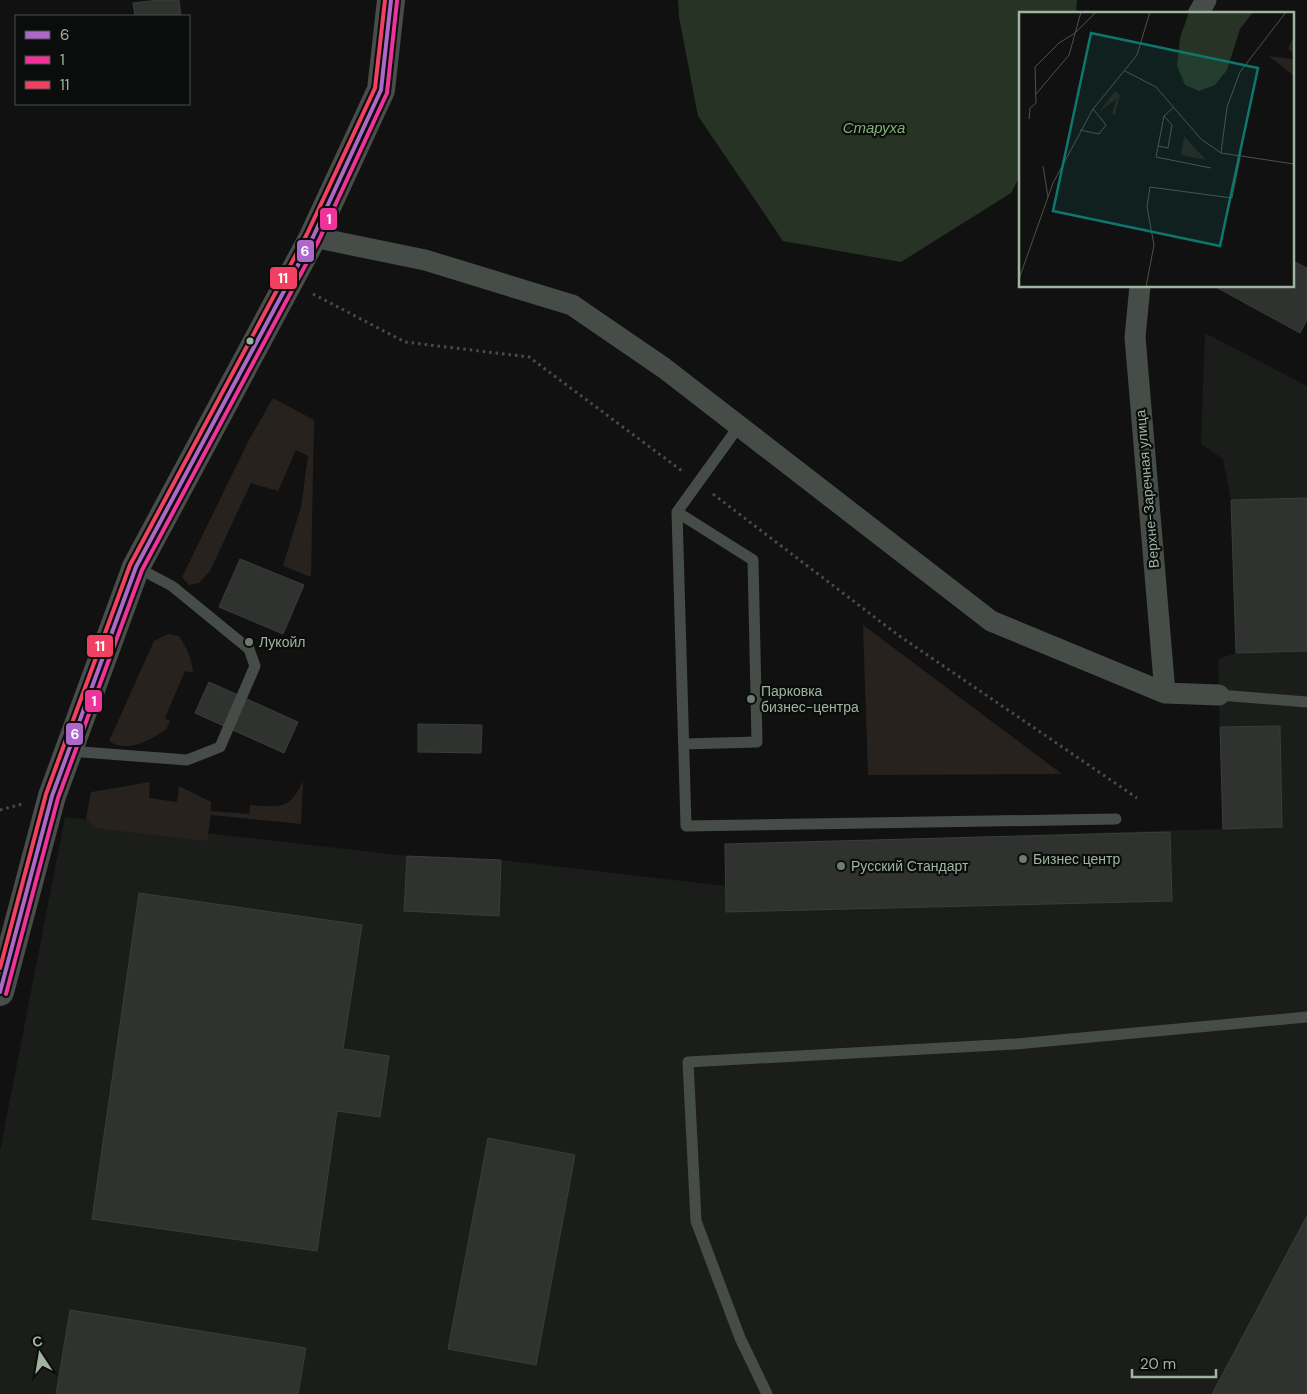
<svg xmlns="http://www.w3.org/2000/svg" width="1307" height="1394" font-family="'DM Sans',sans-serif">
<style>
.built{fill:#1b1d1b}
.green{fill:#27221e}
.water{fill:#273324}
.building{fill:#303230;stroke:#393e3a}
.lines{fill:none;stroke-linecap:round;stroke-linejoin:round}
.path{stroke:#474e48;stroke-width:3;stroke-dasharray:2.5 4;stroke-linecap:butt}
.lane{stroke:#464c47;stroke-width:11}
.street{stroke:#464c47;stroke-width:21}
.primary{stroke:#484d49;stroke-width:28}
.bus-1-casing{stroke:#0b0d0c;stroke-width:8}
.bus-2-casing{stroke:#0b0d0c;stroke-width:8}
.bus-3-casing{stroke:#0b0d0c;stroke-width:8}
.bus-1{stroke:#ac68c9;stroke-width:4}
.bus-2{stroke:#ef339a;stroke-width:4}
.bus-3{stroke:#f24062;stroke-width:4}
.bus-dot{fill:#a0b4a1;stroke:#0b0d0c;stroke-width:2}
.poi-dot{fill:#6e7b6f;stroke:#0b0d0c;stroke-width:2}
.labels{text-anchor:middle;stroke-width:4.5;stroke-linejoin:round;paint-order:stroke}
.street-label{font-size:14px;fill:#a0b4a1;stroke:#0b0d0c}
.poi-label{font-size:14px;fill:#a0b4a1;stroke:#0b0d0c;text-anchor:start}
.water-label{font-size:15px;font-style:italic;fill:#7fb274;stroke:#0b0d0c}
.inset-road{fill:none;stroke:#4a524b;stroke-width:1}
.view{fill:#0f766e;fill-opacity:0.15;stroke:#0f766e;stroke-width:2.5}
.inset-edge{fill:none;stroke:#a0b4a1;stroke-width:2.5}
.line-badge{stroke:#0b0d0c;stroke-width:2}
.badge-label{font-size:14px;text-anchor:middle;font-weight:bold;fill:#fff}
</style>
<rect width="100%" height="100%" fill="#111"/>
<path class="built" d="M1205 333 1307 386V1394H0V1151L65 817 407 856 501 860 725 886V844L1222 829 1218 659 1236 653 1231 500 1223 459 1201 444Z"/>
<path class="green" d="M273 398 314 420 311 577 283 566 301 507 308 456 296 450 278 491 251 483 210 571 199 583 189 585 182 577 249 440Z
M863 625 1062 774 868 775Z
M168 634 179 636C187 648 192 659 193 673L185 671 165 718 170 721 166 730C148 740 129 754 109 741L154 641Z
M303 781 301 824 211 815 207 841 94 828 86 818 91 792 150 782 149 798 177 802 179 786 211 802V811L249 814 250 805C280 807 289 811 303 781Z"/>
<path class="water" d="M678 0H1077L1076 14H1021V174L1011 193 901 262 783 241 698 116 679 17Z"/>
<path class="building" d="M159 0H179L181 16H135L133 3Z
M1293 261 1307 268V320L1300 333 1214 286H1293Z
M1307 498V651L1236 653 1231 500Z
M240 559 304 585 283 634 219 607Z
M209 682 298 722 284 753 195 713Z
M418 724 482 725 481 753 418 752Z
M1280 726 1282 827 1223 829 1220 727Z
M1170 832 1172 901 726 912 725 844Z
M407 856 501 860 499 916 404 911Z
M139 893 362 925 343 1049 389 1056 380 1117 337 1111 317 1251 92 1219Z
M488 1138 575 1155 536 1365 448 1349Z
M1307 1216V1394H1212Z
M70 1310 306 1348 298 1394H56Z"/>
<g class="lines">
<path class="path" d="M313 294 405 342 529 357 682 471
M713 494 898 635 1137 798
M0 810 22 804"/>
<path class="lane" d="M739 426 677 512 686 826 1116 819
M677 512 753 560 757 742 684 744
M1219 695 1307 702
M69 751 187 760 220 747 255 666 249 649 172 586 136 567
M767 1394 740 1338 696 1221 688 1062 1015 1044 1307 1017"/>
<path class="street" d="M1198 14 1206 0
M313 237 425 260 572 305 664 368 991 621 1165 693 1219 695
M1140 286 1135 337 1165 693"/>
<path class="primary" d="M0 992 52 796 136 567 313 237 381 90 391 0"/>
<g class="bus-1-casing">
<path id="bus-1" d="M0 992 52 796 136 567 313 237 381 90 391 0"/>
</g>
<g class="bus-2-casing">
<path id="bus-2" d="M6 994 58 798 142 570 319 240 387 93 397 1"/>
</g>
<g class="bus-3-casing">
<path id="bus-3" d="M0 968 46 794 130 565 307 234 375 88 385 0"/>
</g>
<use href="#bus-1" class="bus-1"/>
<use href="#bus-2" class="bus-2"/>
<use href="#bus-3" class="bus-3"/>
</g>
<circle class="bus-dot" cx="250" cy="341" r="4.5"/>
<g class="poi-dot">
<circle cx="249" cy="642" r="5"/>
<circle cx="751" cy="699" r="5"/>
<circle cx="1023" cy="859" r="5"/>
<circle cx="841" cy="866" r="5"/>
</g>
<g class="labels">
<g class="street-label">
<text transform="translate(1147 489) rotate(-95)" y="5">Верхне-Заречная улица</text>
</g>
<g class="poi-label">
<text x="259" y="647">Лукойл</text>
<text x="761" y="696">Парковка<tspan x="761" dy="16">бизнес-центра</tspan></text>
<text x="1033" y="864">Бизнес центр</text>
<text x="851" y="871">Русский Стандарт</text>
</g>
<g class="water-label">
<text x="874" y="133">Старуха</text>
</g>
</g>
<g transform="translate(1019 12)">
<rect width="275" height="275" fill="#111"/>
<path d="M275 23V64L250 44 274 47 273 39 269 37ZM96 79 101 83 96 103 93 101 98 86 80 100ZM165 124 187 148 162 143Z" fill="#27221e"/>
<path d="M170 0H234L221 17 208 58 196 73 180 79 166 73 158 54 161 26Z" fill="#273324"/>
<path class="inset-road" d="M106 59 137 75 182 127 202 141 275 152M17 82 50 43 62 0M155 95 145 104 137 145 192 156M10 107 11 96 17 91 16 55 40 31 56 21 77 0M61 118 80 122 87 113 74 97M139 134 149 136 153 113 145 104M202 141 208 95 221 60 267 0M24 154 29 185M0 267 34 171 74 97 118 43 131 0M127 275 135 233 128 195 131 175 213 186 221 146"/>
<path class="view" d="M72 21 239 56 201 234 34 199Z"/>
<rect width="275" height="275" class="inset-edge"/>
</g>
<g class="line-badge">
<rect x="319" y="207" width="19" height="24" rx="5" fill="#ef339a"/>
<rect x="296" y="239" width="19" height="24" rx="5" fill="#ac68c9"/>
<rect x="269" y="266" width="29" height="24" rx="5" fill="#f24062"/>
<rect x="86" y="634" width="28" height="24" rx="5" fill="#f24062"/>
<rect x="84" y="689" width="19" height="24" rx="5" fill="#ef339a"/>
<rect x="65" y="722" width="19" height="24" rx="5" fill="#ac68c9"/>
</g>
<g class="badge-label">
<text x="329" y="224">1</text>
<text x="305" y="256">6</text>
<text x="283" y="283">11</text>
<text x="100" y="651">11</text>
<text x="94" y="706">1</text>
<text x="75" y="739">6</text>
</g>
<rect x="15" y="15" width="175" height="90" fill="#0b0d0c" stroke="#475048"/>
<rect x="25" y="31" width="25" height="8" fill="#ac68c9" stroke="#475048"/>
<text x="60" y="40" font-size="15" fill="#a0b4a1">6</text>
<rect x="25" y="56" width="25" height="8" fill="#ef339a" stroke="#475048"/>
<text x="60" y="65" font-size="15" fill="#a0b4a1">1</text>
<rect x="25" y="81" width="25" height="8" fill="#f24062" stroke="#475048"/>
<text x="60" y="90" font-size="15" fill="#a0b4a1">11</text>
<g transform="translate(40 1354) rotate(348)" stroke="#0b0d0c" stroke-width="4" paint-order="stroke">
<path d="M0-4L9 19L0 12L-9 19Z" fill="#a0b4a1"/>
<text y="-8" font-size="14" font-weight="bold" text-anchor="middle" fill="#a0b4a1">С</text>
</g>
<path d="M1132 1369v8h84v-8" fill="none" stroke="#a0b4a1" stroke-width="2.5"/>
<text x="1140" y="1369" font-size="15" fill="#a0b4a1" stroke="#0b0d0c" stroke-width="4" paint-order="stroke">20 m</text>
</svg>
